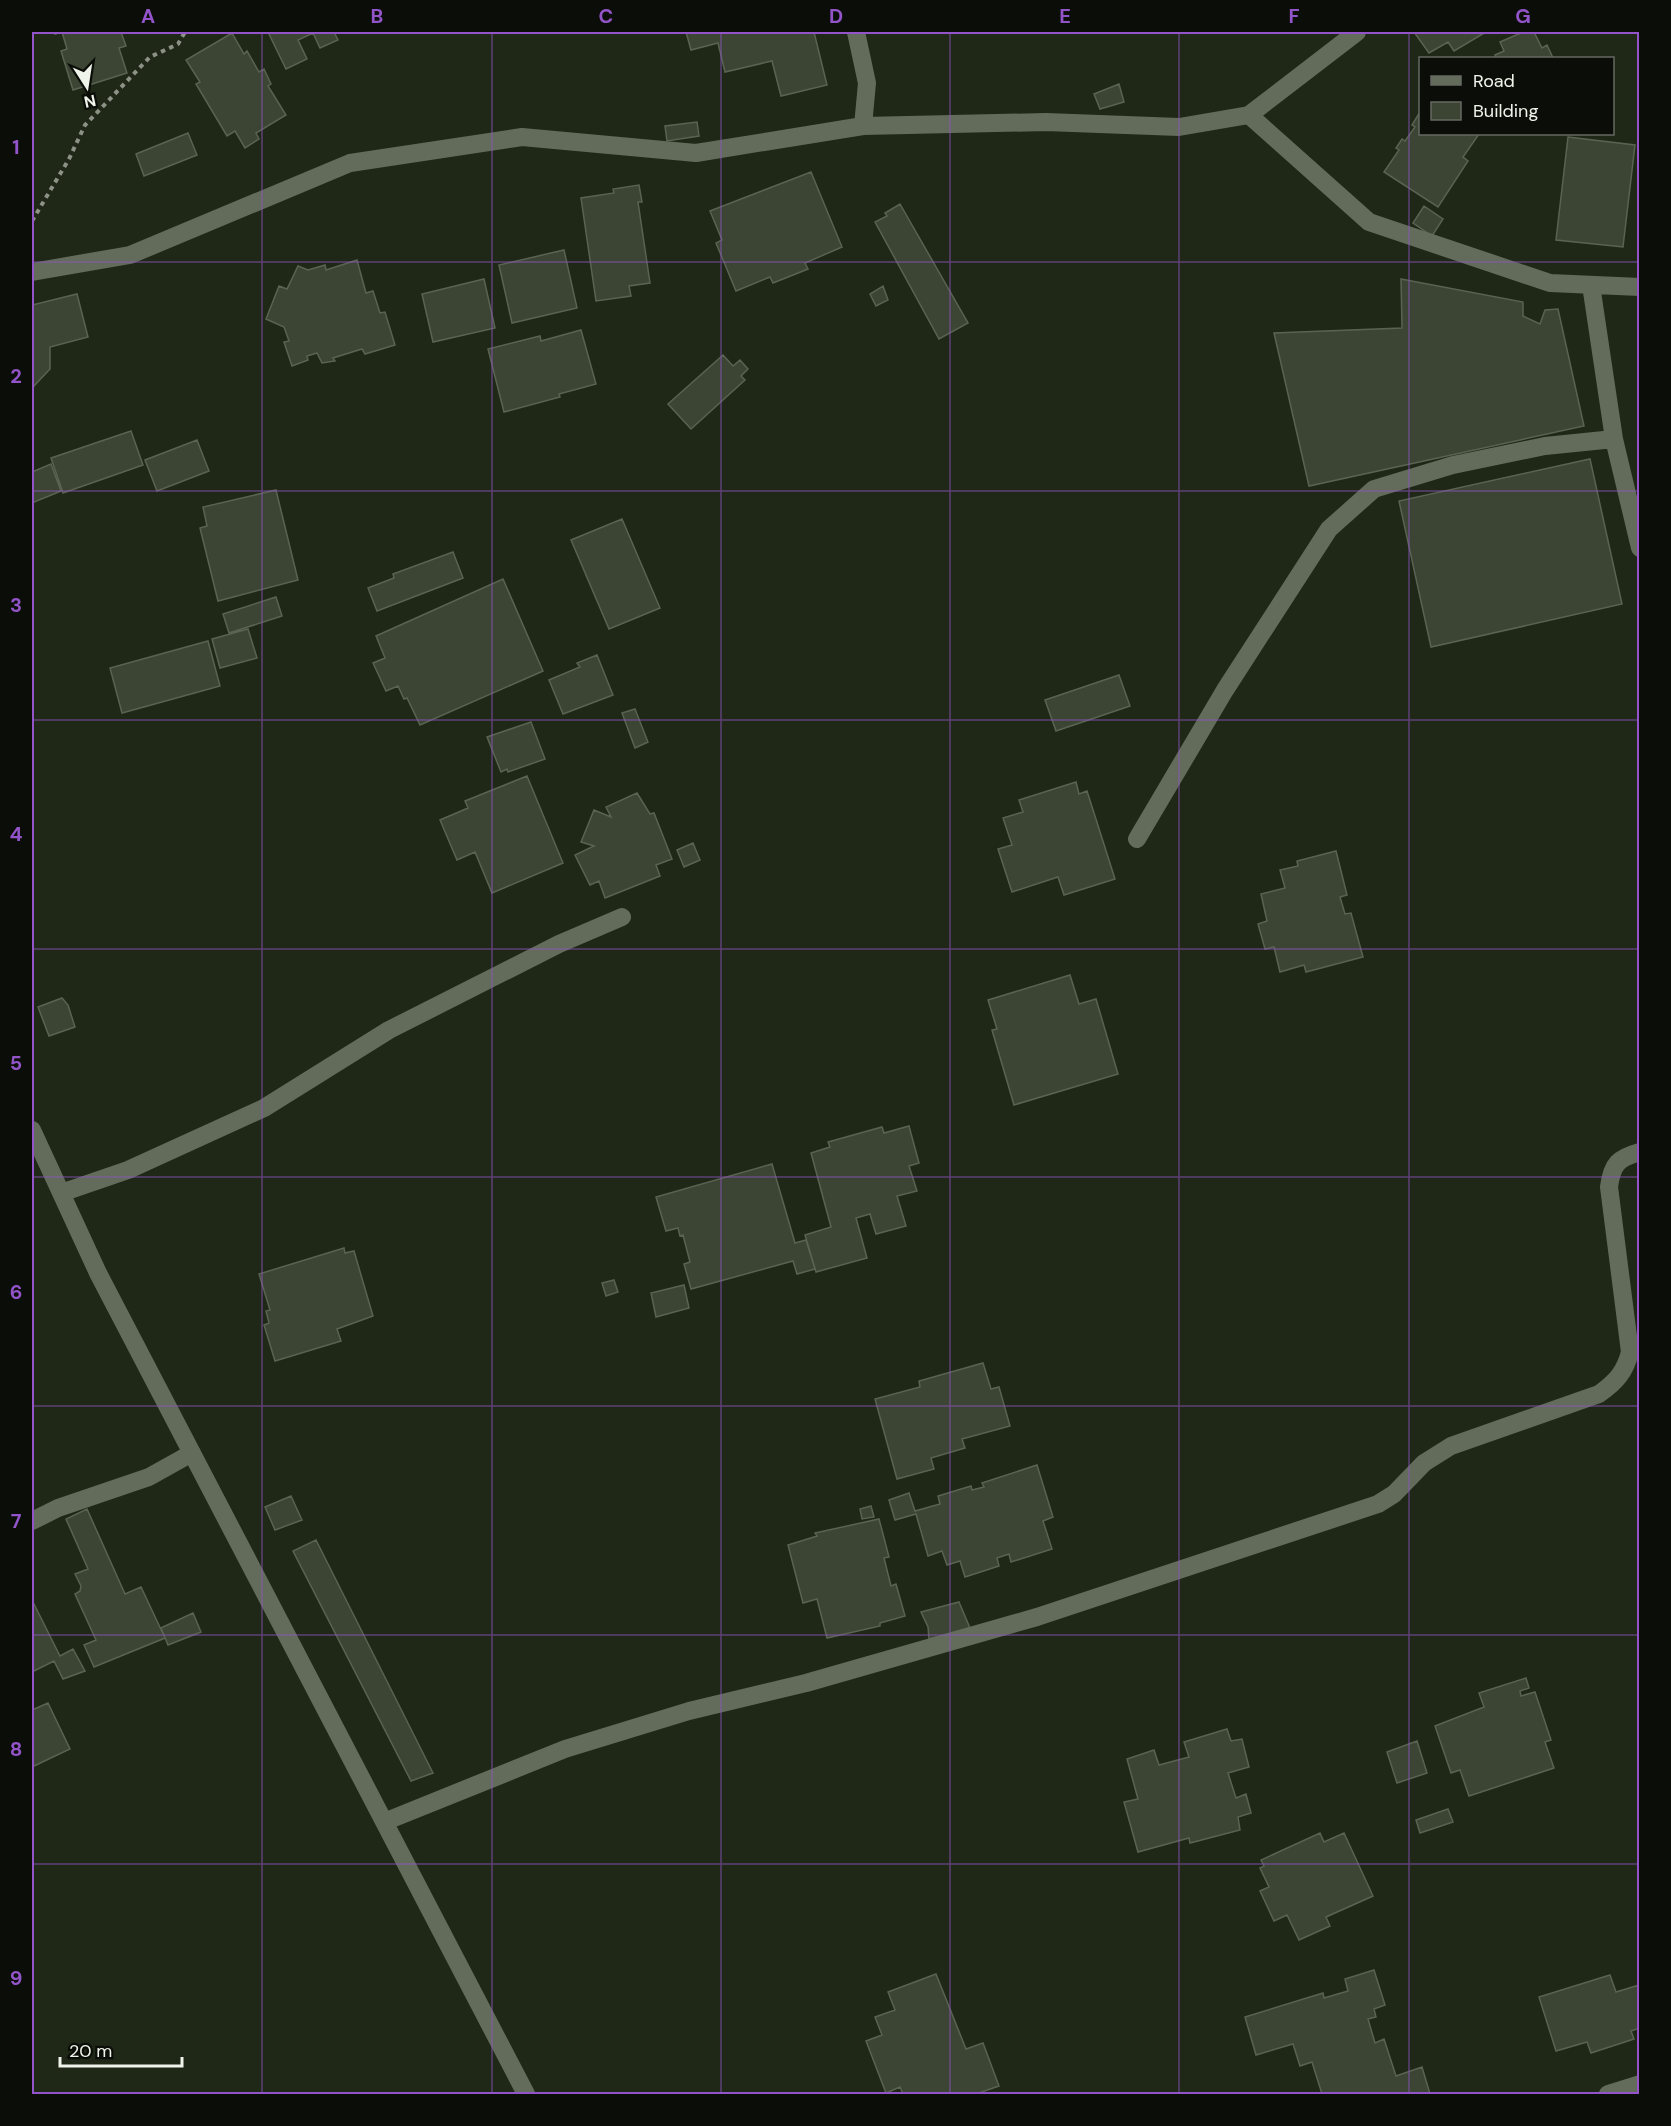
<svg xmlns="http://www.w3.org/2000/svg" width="1671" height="2126" font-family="'DM Sans',sans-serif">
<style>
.building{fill:#3c4534;stroke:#5a6351;stroke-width:1.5}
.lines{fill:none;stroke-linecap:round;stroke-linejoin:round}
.path{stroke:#8c9286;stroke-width:4;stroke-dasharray:4.5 4.5;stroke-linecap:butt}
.street{stroke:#636c5a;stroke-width:18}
.grid{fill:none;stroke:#9254c8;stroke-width:1.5;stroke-opacity:0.55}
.neatline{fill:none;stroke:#9254c8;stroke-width:2}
.grid-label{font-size:20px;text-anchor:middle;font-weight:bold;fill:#9254c8}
</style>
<rect width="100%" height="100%" fill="#1f2717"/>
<path class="building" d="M54 32H121L126 46 119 48 127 73 73 90 61 51 67 49 62 32 55 34Z
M268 32H334L338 40 320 48 313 33 298 40 307 59 286 69Z
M686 32H814L827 85 781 96 772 61 725 72 718 43 691 50Z
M1414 32H1486L1454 51 1448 42 1429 53Z
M1523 32H1534L1542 48 1547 45 1553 58H1496L1495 55 1504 51 1500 42Z
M232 33 244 54 247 51 259 72 264 69 271 84 268 86 286 115 256 133 259 139 245 148 235 131 227 136 196 84 200 82 186 60Z
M1119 84 1124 102 1100 109 1094 94Z
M1420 112V134H1479L1463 157 1468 161 1438 207 1384 172 1399 150 1396 148 1402 139 1405 141 1415 127 1412 125Z
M697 122 699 136 667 141 665 126Z
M188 133 197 155 144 176 136 154Z
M1568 137 1635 145 1623 247 1556 240Z
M811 172 842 247 805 263 808 269 773 283 770 277 736 291 716 243 722 240 710 211Z
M639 185 642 202H638L650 283 629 286 631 296 596 301 581 198 614 193 613 189Z
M900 204 968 323 939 339 875 222 887 216 885 213Z
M1424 206 1443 219 1432 236 1413 223Z
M564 250 577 308 512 323 499 265Z
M357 260 366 293 373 291 380 313 385 312 395 345 365 354 362 349 333 358 335 361 322 363 317 353 307 356 308 360 292 366 284 342 289 341 284 327 266 319 279 286 287 289 298 266 308 270 325 265 326 270Z
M484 279 495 328 433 342 422 294Z
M1401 279 1523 302V316L1540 324 1545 310 1558 309 1584 426 1309 486 1274 333 1402 328Z
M883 286 888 300 876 306 870 294Z
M77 294 88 337 50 347V369L32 388V305Z
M581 330 596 384 559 394 560 397 504 412 488 349 540 336 541 341Z
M723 355 733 366 740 360 748 369 741 376 745 380 691 429 668 404Z
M131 431 143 465 63 493 51 458Z
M197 440 209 471 157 491 145 460Z
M1590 459 1622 604 1431 647 1399 501Z
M51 464 61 491 32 503V472Z
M276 490 298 580 218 601 200 528 207 526 203 507Z
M622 519 660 608 609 629 571 540Z
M453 552 463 578 377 611 368 588 394 578 393 574Z
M503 579 543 671 420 725 407 698 404 699 398 686 386 691 373 663 385 658 376 636Z
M276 597 282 616 229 633 223 614Z
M248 629 257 658 220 668 212 639Z
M208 641 220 686 122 713 110 668Z
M597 655 613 695 563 714 549 680 580 667 577 663Z
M1119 675 1130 706 1056 731 1045 700Z
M635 709 648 742 635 748 622 713Z
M531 722 545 759 508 772 507 769 501 772 487 737Z
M527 776 563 863 492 893 475 852 457 860 440 820 468 808 465 801Z
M1076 782 1079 794 1087 791 1115 879 1064 895 1058 877 1012 892 998 849 1012 845 1003 818 1023 812 1019 800Z
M637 793 650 814 654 813 672 859 656 865 660 876 605 898 599 881 590 885 575 855 594 846 581 842 594 810 611 817 606 807Z
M693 843 700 860 684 867 677 850Z
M1336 851 1347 895 1340 897 1345 914 1351 913 1363 957 1306 972 1304 965 1280 972 1274 947 1265 949 1258 924 1267 921 1261 894 1285 888 1280 870 1298 866 1297 861Z
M1070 975 1079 1004 1096 999 1118 1074 1014 1105 992 1030 997 1029 988 1000Z
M62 998 68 1005 75 1027 49 1036 38 1007Z
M909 1126 919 1163 909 1166 917 1191 897 1196 906 1226 876 1234 870 1214 856 1218 867 1258 816 1272 805 1235 831 1227 811 1153 830 1147 828 1142 882 1127 884 1133Z
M772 1164 795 1243 806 1240 815 1269 797 1274 793 1261 691 1289 684 1264 690 1262 683 1235 680 1236 678 1228 666 1231 656 1197Z
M344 1248 345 1253 354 1251 373 1316 337 1329 341 1341 275 1361 264 1325 269 1323 266 1311 270 1310 259 1274Z
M614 1280 618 1292 606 1296 602 1283Z
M684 1285 689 1308 656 1317 651 1293Z
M983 1363 991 1389 999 1387 1010 1426 962 1439 965 1448 931 1458 934 1469 897 1479 875 1399 920 1387 919 1381Z
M1037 1465 1053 1517 1043 1521 1052 1549 1011 1562 1009 1554 997 1558 999 1566 965 1577 960 1561 947 1565 942 1551 928 1556 916 1514 895 1520 889 1500 909 1493 915 1511 940 1504 938 1496 971 1486 972 1490 984 1487 982 1483Z
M291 1496 302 1520 275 1530 265 1507Z
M871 1506 874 1517 862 1519 860 1509Z
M87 1509 125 1594 141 1587 165 1638 94 1667 84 1645 96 1640 75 1594 80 1591 81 1586 75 1574 88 1569 66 1519Z
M879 1519 889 1557 884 1558 891 1586 896 1584 905 1616 880 1623V1626L827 1638 817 1599 803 1603 788 1545 817 1536 815 1533Z
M316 1540 433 1773 411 1781 293 1551Z
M32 1600 60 1656 73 1649 85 1671 63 1679 54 1661 32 1672Z
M959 1602 970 1628 929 1639 928 1627 921 1612Z
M193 1613 201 1632 168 1645 161 1628Z
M1526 1678 1529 1688 1520 1691 1521 1696 1535 1692 1551 1740 1545 1742 1554 1768 1469 1796 1460 1770 1451 1773 1435 1726 1484 1707 1479 1693Z
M48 1703 70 1749 32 1767V1710Z
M1227 1729 1231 1741 1242 1739 1249 1767 1228 1773 1236 1798 1246 1794 1251 1813 1238 1817 1240 1830 1190 1843 1189 1838 1138 1852 1124 1802 1138 1799 1127 1759 1154 1750 1159 1765 1189 1757 1184 1742Z
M1417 1741 1427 1773 1397 1783 1387 1752Z
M1448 1809 1453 1822 1420 1833 1416 1820Z
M1320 1833 1324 1842 1344 1833 1373 1896 1326 1917 1330 1926 1299 1940 1287 1915 1274 1921 1260 1891 1269 1887 1260 1868 1264 1866 1261 1860Z
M1374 1970 1385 2005 1374 2009 1376 2017 1368 2019 1375 2043 1384 2039 1396 2076 1422 2067 1430 2094H1322L1312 2062 1300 2066 1293 2044 1256 2055 1245 2017 1323 1993 1324 1998 1348 1991 1345 1979Z
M936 1974 966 2049 983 2043 999 2086 976 2094H903L900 2087 886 2093 866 2041 882 2035 875 2017 895 2010 888 1992Z
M1610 1975 1616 1992 1639 1985 1640 2028 1631 2031 1634 2039 1591 2053 1587 2042 1556 2051 1539 1997Z"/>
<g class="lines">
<path class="path" d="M32 221 69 159 85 125 150 57 178 44 185 32"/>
<path class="street" d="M1249 115 1357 32
M863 126 1046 122 1179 127 1249 115 1369 222 1550 283 1640 287
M32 272 130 255 350 163 522 137 696 153 863 126 867 83 856 32
M1591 285 1614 439 1640 548
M1137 839 1225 690 1329 529 1374 489 1453 465 1545 446 1614 439
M32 1130 98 1273 526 2094
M61 1193 128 1170 264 1108 389 1030 559 944 622 917
M32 1521 58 1508 149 1477 192 1453
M384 1822 565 1749 689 1711 806 1683 1037 1617 1378 1504 1394 1494 1424 1463 1451 1446 1599 1394C1616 1382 1625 1372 1630 1352L1609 1187C1612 1164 1618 1158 1640 1152
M1608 2094 1640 2084"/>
</g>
<path class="grid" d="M262 32V2094M492 32V2094M721 32V2094M950 32V2094M1179 32V2094M1409 32V2094M32 262H1640M32 491H1640M32 720H1640M32 949H1640M32 1177H1640M32 1406H1640M32 1635H1640M32 1864H1640"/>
<rect width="1671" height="2126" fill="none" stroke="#0b0e08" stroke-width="66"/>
<rect x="1419" y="57" width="195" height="78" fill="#0b0e08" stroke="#666a62" stroke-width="1.5"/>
<rect x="1431" y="76" width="30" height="9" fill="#636c5a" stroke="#666a62" stroke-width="1.5"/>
<text x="1473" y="87" font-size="18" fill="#eff4ea">Road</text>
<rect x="1431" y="102" width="30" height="18" fill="#3c4534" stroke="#666a62" stroke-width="1.5"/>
<text x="1473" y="117" font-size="18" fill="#eff4ea">Building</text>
<g transform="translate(87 87) rotate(168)" stroke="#0b0e08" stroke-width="4.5" paint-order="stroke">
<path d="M0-4.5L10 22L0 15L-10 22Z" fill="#eff4ea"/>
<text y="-9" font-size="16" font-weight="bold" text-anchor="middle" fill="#eff4ea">N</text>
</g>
<path d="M60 2057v9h122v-9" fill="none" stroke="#eff4ea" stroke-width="3"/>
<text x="69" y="2057" font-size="18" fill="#eff4ea" stroke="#0b0e08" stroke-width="4.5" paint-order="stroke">20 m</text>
<rect x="33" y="33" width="1605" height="2060" class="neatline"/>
<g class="grid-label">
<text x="148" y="23">A</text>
<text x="377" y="23">B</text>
<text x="606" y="23">C</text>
<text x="836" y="23">D</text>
<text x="1065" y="23">E</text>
<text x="1294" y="23">F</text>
<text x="1523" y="23">G</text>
<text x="16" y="154">1</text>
<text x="16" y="383">2</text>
<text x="16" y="612">3</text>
<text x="16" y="841">4</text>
<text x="16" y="1070">5</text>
<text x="16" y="1299">6</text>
<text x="16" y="1528">7</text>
<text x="16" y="1756">8</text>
<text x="16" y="1985">9</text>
</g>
</svg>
